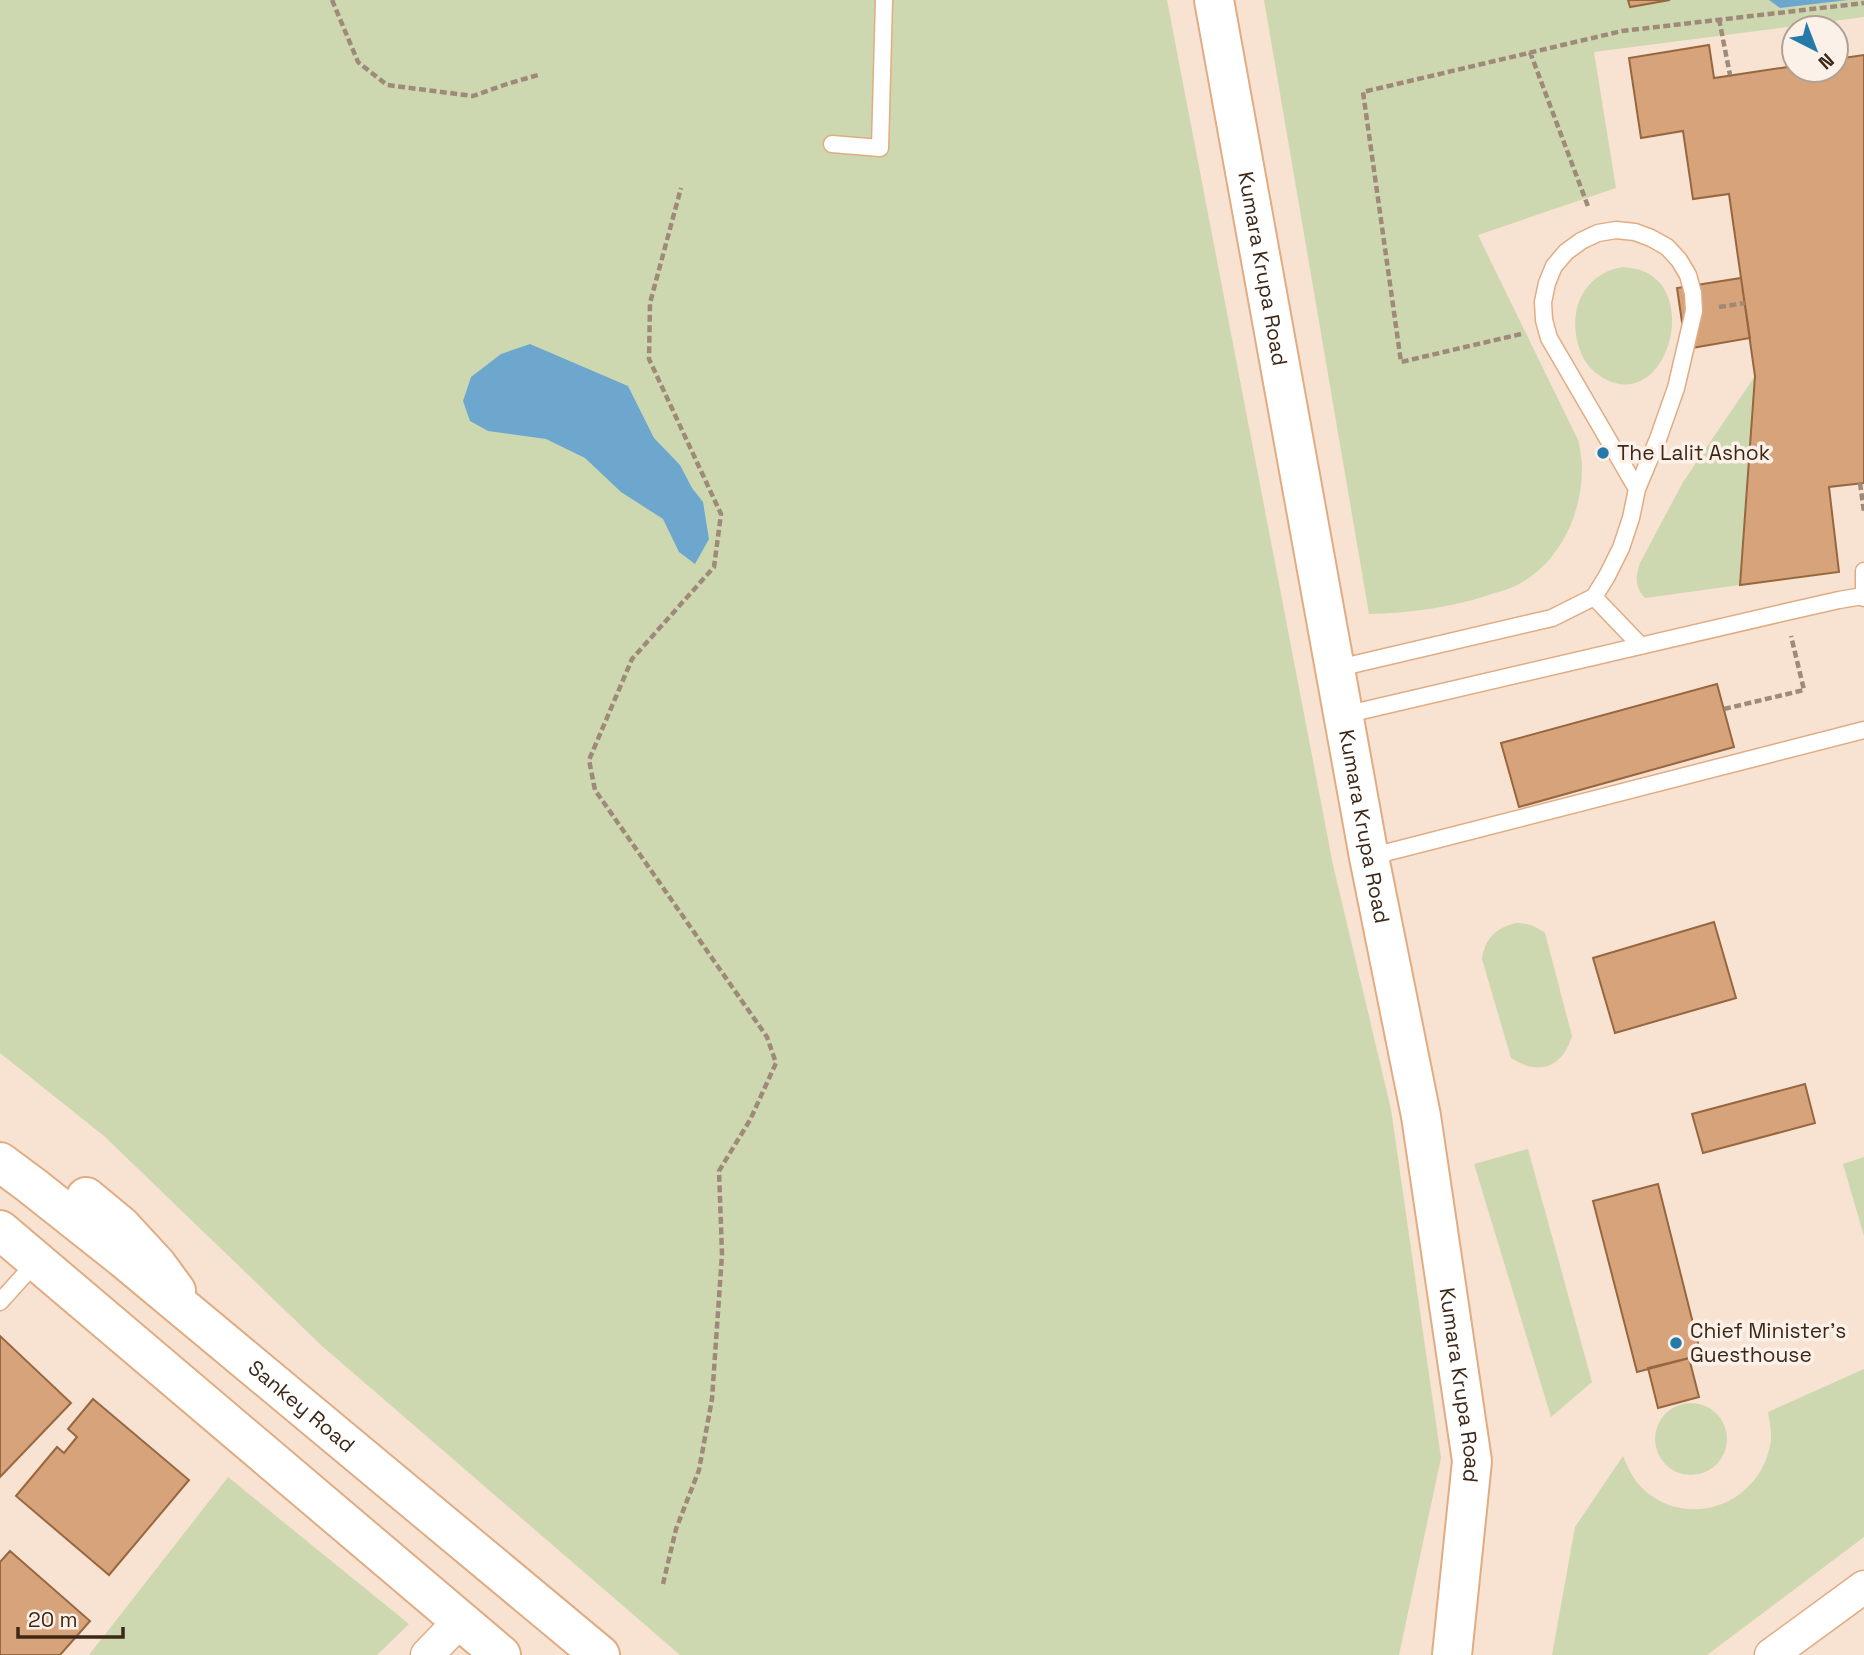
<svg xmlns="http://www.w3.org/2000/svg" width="1864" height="1655" font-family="'Space Grotesk',sans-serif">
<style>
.green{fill:#ced8b0}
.water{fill:#6da7cd}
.building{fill:#d7a37b;stroke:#976740;stroke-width:2}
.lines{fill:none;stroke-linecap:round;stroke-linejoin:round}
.service-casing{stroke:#e0ac83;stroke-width:19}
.minor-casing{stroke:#e0ac83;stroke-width:35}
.tertiary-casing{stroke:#e0ac83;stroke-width:42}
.primary-casing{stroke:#e0ac83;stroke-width:42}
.path{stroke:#9f8a79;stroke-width:4.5;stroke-dasharray:7 3.5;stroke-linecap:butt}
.service{stroke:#fff;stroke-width:16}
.minor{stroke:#fff;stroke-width:32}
.tertiary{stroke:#fff;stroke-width:38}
.primary{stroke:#fff;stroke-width:38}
.poi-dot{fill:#267aaa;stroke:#fcf1e9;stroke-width:2.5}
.labels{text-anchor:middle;stroke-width:7;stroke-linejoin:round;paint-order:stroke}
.street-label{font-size:21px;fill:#3d2818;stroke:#fcf1e9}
.poi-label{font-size:21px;fill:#3d2818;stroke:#fcf1e9;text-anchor:start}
</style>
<rect width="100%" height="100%" fill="#f8e2d1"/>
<path class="green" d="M0 0H1167L1333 865 1391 1109 1441 1458 1399 1655H680L322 1346 104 1136 0 1053Z
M1264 0H1864V17L1594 52 1616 188 1478 235 1579 442C1580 450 1582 460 1582 468 1582 513 1561 560 1521 583 1511 589 1497 592 1486 596 1447 608 1409 613 1369 614Z
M1623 267C1632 268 1641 269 1649 274 1697 302 1664 407 1607 380 1596 375 1586 365 1581 353 1566 316 1580 274 1623 267Z
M1755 376 1740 585 1645 598C1635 587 1635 577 1640 563L1683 482Z
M1516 923C1528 923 1535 926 1545 933L1572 1036C1562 1068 1539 1076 1511 1058L1482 959C1485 939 1495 928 1516 923Z
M1528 1149 1592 1382 1551 1417 1474 1164Z
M1864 1157V1236L1843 1164Z
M1864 1369V1537L1707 1655H1552L1575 1527 1623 1456C1628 1468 1633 1479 1642 1488 1686 1530 1755 1506 1769 1450 1773 1437 1770 1425 1768 1412Z
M1655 1439a36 36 0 1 1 72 0a36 36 0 1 1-72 0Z
M228 1477 409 1624 377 1655H89Z"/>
<path class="water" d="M1769 0H1848L1780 8Z
M530 344 628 386 654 438 680 465 692 488 703 502 709 539 695 564 679 552 663 519 621 492 585 458 546 439 488 431 470 421 463 401 471 377 501 354Z"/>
<path class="building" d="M1628 0H1670L1630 7Z
M1709 45 1714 78 1794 66V70H1836V59L1864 55V483L1829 487 1839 572 1740 585 1755 376 1729 194 1693 199 1683 131 1641 138 1629 58Z
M1741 278 1750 338 1686 349 1677 288Z
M1717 684 1734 747 1519 807 1501 743Z
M1714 922 1736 998 1615 1033 1593 958Z
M1805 1084 1815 1123 1703 1153 1692 1114Z
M1658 1184 1701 1355 1637 1372 1593 1201Z
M0 1336 71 1403 0 1477Z
M1689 1358 1699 1397 1658 1408 1648 1368Z
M93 1399 189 1480 109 1575 16 1496 57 1447 64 1453 77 1437 68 1429Z
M10 1551 90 1621 60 1655H0V1562Z"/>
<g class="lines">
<g class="service-casing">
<path id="service" d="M832 144 880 148 884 0
M1864 571V598
M1594 597 1641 646
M1334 669 1552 618 1594 597 1607 576 1621 548 1631 518 1637 489 1658 439 1676 388 1694 311 1693 293 1688 275 1679 260 1667 247 1651 238 1635 232 1616 230 1598 233 1581 241 1566 252 1554 266 1547 283 1543 302 1544 320 1549 338 1637 489
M1344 715 1786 612 1839 600 1863 596
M1369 857 1864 730
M0 1302 36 1262"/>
</g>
<g class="minor-casing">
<path id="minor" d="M427 1655 460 1621
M1771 1655 1864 1587"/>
</g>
<g class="tertiary-casing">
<g id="tertiary">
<path id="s1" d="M1214 0 1369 857 1421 1116 1472 1461 1452 1655"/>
<path d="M86 1197 121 1226 157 1265 176 1291"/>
</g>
</g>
<g class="primary-casing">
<g id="primary">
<path id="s2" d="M0 1162 31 1185 123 1258 600 1655"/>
<path d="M0 1230 501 1655"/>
</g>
</g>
<path class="path" d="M332 0 358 62 387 85 473 96 507 84 538 75
M1719 19 1730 75
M1530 52 1589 209
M1719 307 1745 303
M1521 334 1401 362 1363 92 1622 31 1864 3
M1860 483 1864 512
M1724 709 1804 690 1791 636
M663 1584 676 1529 699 1470 712 1399 722 1254 719 1171 750 1120 776 1063 767 1037 595 790 589 760 632 659 714 567 721 514 649 359 650 303 681 188"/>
<use href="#service" class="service"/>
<use href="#minor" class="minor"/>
<use href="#tertiary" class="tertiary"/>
<use href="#primary" class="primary"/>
</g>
<g class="poi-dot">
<circle cx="1603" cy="453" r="7"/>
<circle cx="1676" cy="1343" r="7"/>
</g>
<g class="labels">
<g class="street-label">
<text dy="7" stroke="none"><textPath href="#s1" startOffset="273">Kumara Krupa Road</textPath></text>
<text dy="7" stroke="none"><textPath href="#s1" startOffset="840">Kumara Krupa Road</textPath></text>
<text dy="7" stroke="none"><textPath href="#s1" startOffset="1407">Kumara Krupa Road</textPath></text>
<text dy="7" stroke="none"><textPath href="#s2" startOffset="388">Sankey Road</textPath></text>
</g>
<g class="poi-label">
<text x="1617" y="460">The Lalit Ashok</text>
<text x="1690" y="1338">Chief Minister's<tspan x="1690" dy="24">Guesthouse</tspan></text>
</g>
</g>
<g transform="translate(1815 49) rotate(138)"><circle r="33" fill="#fcf1e9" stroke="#b0a195" stroke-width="2"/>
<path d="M0-5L12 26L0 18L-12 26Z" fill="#267aaa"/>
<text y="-10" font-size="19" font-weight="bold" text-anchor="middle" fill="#3d2818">N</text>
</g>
<path d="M18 1627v10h105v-10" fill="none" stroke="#3d2818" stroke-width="3.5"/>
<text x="28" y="1627" font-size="21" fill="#3d2818" stroke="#fcf1e9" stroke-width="5" paint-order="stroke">20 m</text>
</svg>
